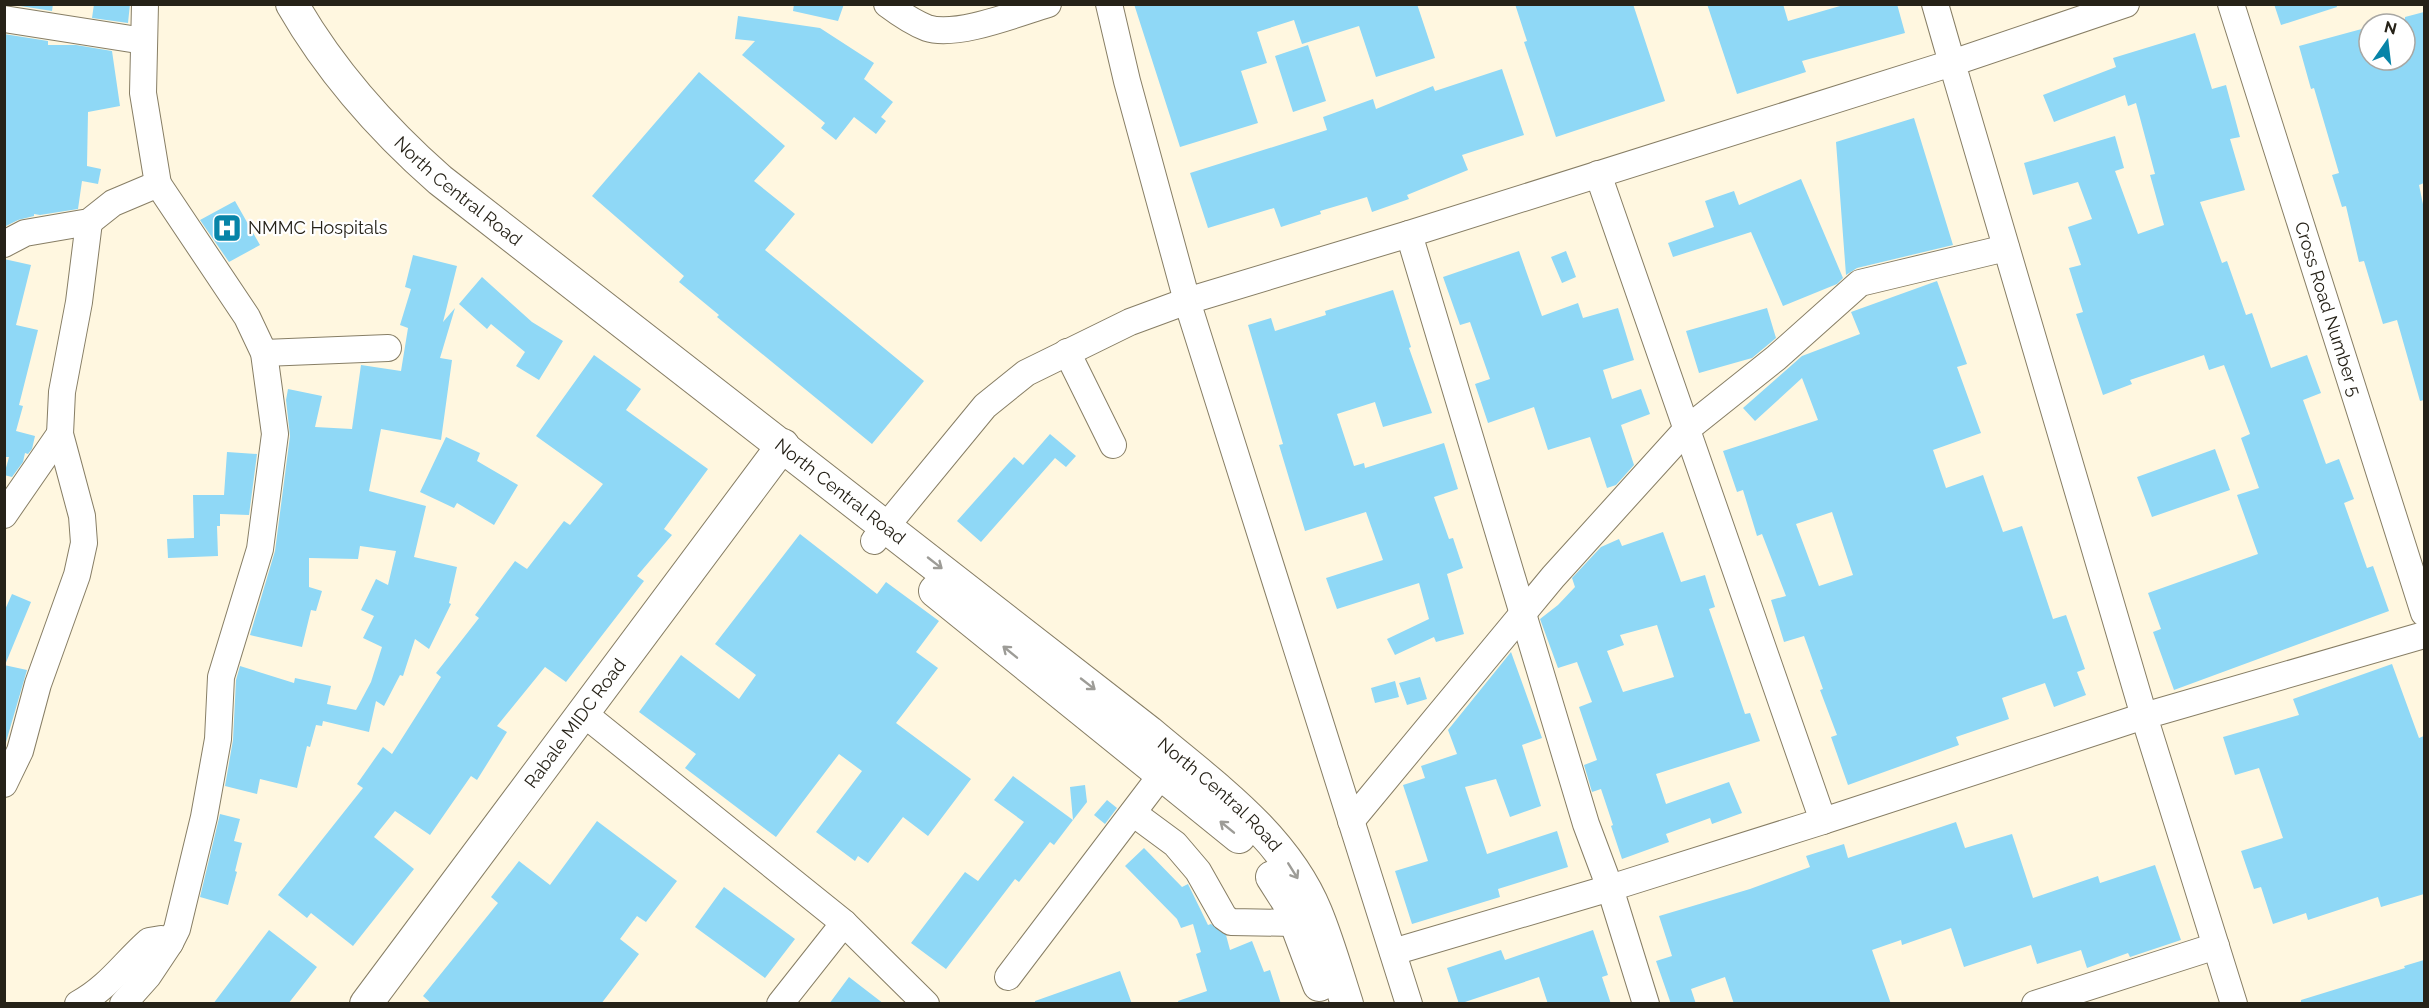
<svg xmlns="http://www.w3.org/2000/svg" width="2429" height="1008" font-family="Raleway,sans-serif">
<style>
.building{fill:#8fd8f6;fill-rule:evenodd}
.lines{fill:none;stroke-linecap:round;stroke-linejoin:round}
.minor-casing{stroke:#877e65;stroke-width:28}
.major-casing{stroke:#877e65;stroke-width:34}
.minor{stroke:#fff;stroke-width:26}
.major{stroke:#fff;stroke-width:32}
.oneway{stroke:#9d9c97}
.labels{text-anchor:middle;stroke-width:4.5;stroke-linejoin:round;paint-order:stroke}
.street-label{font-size:18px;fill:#262218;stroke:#fff}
.poi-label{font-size:18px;fill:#262218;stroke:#fff;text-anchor:start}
</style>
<rect width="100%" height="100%" fill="#fff7e0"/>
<path class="building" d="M8 4H53L52 11Z
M94 4H130L128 23 92 18Z
M794 4H844L838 21 793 11Z
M1134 4H1417L1435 58 1376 77 1359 26 1302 44 1294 20 1257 32 1267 63 1241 71 1258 123 1180 147Z
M1515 4H1633L1665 101 1556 137 1524 42 1527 41Z
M1707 4H1783L1788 21 1847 4H1897L1905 33 1802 61 1806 72 1737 94Z
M2274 4H2336L2337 7 2281 25Z
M2424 12V183L2419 185 2424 209V400L2420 401 2397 320 2383 324 2364 261 2359 262 2346 206 2342 207 2332 175 2339 173 2314 88 2311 89 2299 46 2369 27V60H2405V17Z
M738 16 820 28 874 63 864 79 893 102 881 117 886 121 876 134 854 117 836 140 821 128 825 123 742 55 755 41 735 39Z
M2195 33 2212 89 2226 85 2240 137 2230 139 2245 190 2200 202 2222 263 2227 261 2246 315 2252 313 2271 368 2307 355 2321 393 2303 400 2326 464 2339 459 2354 499 2344 503 2367 568 2373 566 2389 611 2174 690 2153 632 2161 629 2148 593 2258 554 2237 495 2259 488 2241 438 2250 434 2224 365 2209 370 2204 355 2130 380 2132 384 2103 395 2076 314 2083 312 2069 268 2081 265 2068 227 2092 219 2078 182 2033 195 2024 163 2115 136 2124 168 2115 171 2138 234 2164 225 2150 175 2155 174 2136 103 2128 106 2125 95 2054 122 2043 95 2116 67 2113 58Z
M4 34 48 41V45H76L112 51 120 106 88 112 87 166 101 169 98 184 82 181 78 209 40 215 34 214V216L18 220 4 227Z
M1308 45 1326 101 1293 112 1275 56Z
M1502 69 1524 135 1462 155 1468 170 1407 195 1409 199 1372 212 1367 197 1320 211 1321 214 1281 227 1274 208 1208 228 1190 173 1327 130 1323 117 1373 99 1376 109 1433 86 1435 91Z
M699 72 785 146 754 181 795 214 765 250 924 381 872 444 717 317 719 315 679 282 684 276 592 196Z
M1914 118 1953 245 1857 268 1846 275 1836 142Z
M1801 179 1843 278 1837 284 1783 306 1751 232 1673 257 1668 243 1714 227 1705 201 1734 191 1739 205Z
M235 201 260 245 229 262 200 220Z
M1519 251 1542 316 1578 303 1583 318 1618 308 1634 360 1603 370 1612 399 1641 389 1650 414 1621 425 1634 465 1616 485 1607 488 1590 437 1548 450 1534 407 1488 423 1475 384 1490 379 1470 322 1460 325 1443 277Z
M1566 251 1576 277 1562 283 1551 257Z
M413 255 457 266 443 322 455 308 440 358 452 360 441 440 381 429 369 491 426 506 414 557 457 567 449 603 451 604 429 649 415 639 403 676 400 675 384 706 376 701 369 732 323 721 322 726 316 725 310 747 307 746 297 788 260 779 257 794 225 786 233 740 236 680 240 666 294 683 295 678 331 686 327 704 356 710 371 682 382 647 363 638 374 616 361 610 376 579 388 585 396 551 360 546 358 559 309 558V587L322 591 316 611 311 610 302 647 250 635 275 551 290 436 286 400 288 389 322 396 315 427 352 429 361 365 401 371 408 328 400 325 411 289 405 287Z
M4 259 31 265 16 325 38 330 19 405 23 406 16 431 35 436 32 449 28 454 25 453 23 462 12 477 4 475 9 457H4Z
M482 277 532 322 563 341 539 380 516 366 525 352 491 324 487 329 459 304Z
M1937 281 1967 364 1957 367 1981 433 1933 450 1946 488 1983 475 2003 532 2022 526 2053 619 2066 615 2085 669 2077 672 2086 695 2054 707 2045 683 2002 698 2009 719 1956 737 1959 745 1848 785 1831 737 1837 735 1820 690 1823 689 1804 636 1784 642 1771 600 1786 596 1762 534 1757 536 1743 490 1737 492 1723 451 1818 420 1802 378 1755 421 1743 408 1802 356 1860 334 1851 312ZM1832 512 1853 575 1819 586 1796 524Z
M1393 290 1411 347 1409 348 1432 413 1383 427 1375 402 1337 414 1354 466 1364 463 1365 468 1444 443 1458 489 1434 497 1449 539 1453 538 1463 568 1447 574 1464 634 1436 642 1434 637 1395 655 1387 639 1429 619 1419 583 1337 609 1326 578 1383 560 1366 512 1305 531 1279 445 1283 444 1248 325 1271 318 1275 331 1326 315 1325 311Z
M1767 308 1776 338 1752 358 1699 373 1686 331Z
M594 355 641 389 626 410 708 469 664 529 672 535 637 576 644 581 566 682 545 667 497 726 507 732 477 780 471 776 430 835 395 811 374 837 414 869 353 946 311 913 307 918 278 895 363 788 357 784 383 747 392 754 441 677 436 673 479 618 475 615 515 561 527 569 564 521 570 525 603 484 536 436Z
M1050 434 1076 456 1066 467 1055 458 981 542 957 521 1014 457 1023 465Z
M446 437 480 453 477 461 518 485 494 525 457 503 454 508 420 492Z
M2215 449 2230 490 2152 517 2137 477Z
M227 452 257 454 249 515 220 514V526H217L218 556 168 558 167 539 194 538 193 495H224Z
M1663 532 1681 582 1705 575 1715 607 1709 609 1745 714 1750 713 1760 741 1656 774 1666 804 1729 782 1742 813 1712 824 1710 818 1666 834 1669 842 1622 859 1611 826 1613 825 1601 789 1592 792 1584 765 1597 760 1579 707 1592 702 1577 662 1558 668 1540 619 1558 605 1575 587 1572 578 1601 547 1619 539 1622 546ZM1657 625 1674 677 1623 692 1607 651 1624 645 1620 635Z
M800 534 877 594 886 582 939 621 916 652 938 668 896 723 971 779 928 836 903 817 868 863 858 856 855 861 816 832 862 771 839 754 776 837 685 768 696 754 639 712 681 655 739 699 756 675 715 644Z
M12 594 31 602 5 665 4 612Z
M1511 652 1542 738 1522 745 1541 806 1510 817 1496 779 1465 787 1487 854 1557 831 1568 867 1498 889 1500 897 1412 924 1395 871 1428 861 1403 785 1425 778 1421 766 1457 754 1448 730Z
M2392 664 2419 738 2424 736V894L2381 907 2378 897 2308 920 2306 913 2273 924 2261 887 2254 889 2241 851 2283 838 2259 768 2235 775 2223 737 2299 715 2293 699Z
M4 665 27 670 4 749Z
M1420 677 1427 699 1407 705 1399 683Z
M1395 681 1399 697 1375 703 1371 688Z
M1013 776 1073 820 1054 845 1050 842 1019 882 1015 879 946 969 911 943 965 872 978 881 1024 822 994 800Z
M1085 785 1087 802 1073 820 1070 787Z
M1107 800 1117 808 1105 824 1094 815Z
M220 814 240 819 234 841 242 843 235 871 237 872 228 905 200 897Z
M597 821 677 881 646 922 637 916 620 939 639 954 601 1004H432L423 996 498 903 491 897 519 861 550 885Z
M1956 822 1965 848 2012 834 2033 898 2098 876 2100 883 2155 865 2181 940 2130 957 2128 953 2087 968 2081 950 2037 964 2031 945 1964 967 1951 928 1902 945 1901 940 1872 950 1891 1004H1734L1725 977 1691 989 1696 1004H1671L1656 961 1672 956 1659 916 1750 889 1810 867 1806 856 1844 844 1848 858Z
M1144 848 1182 887 1188 884 1208 925 1211 924 1226 935 1230 950 1252 941 1264 972 1270 970 1281 1004H1179L1178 1001 1207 991 1196 954 1201 952 1193 924 1181 928 1177 919 1125 866Z
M724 887 795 939 765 978 695 927Z
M269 930 317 967 288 1004H213Z
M1593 930 1608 975 1602 977 1611 1004H1548L1539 977 1459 1004 1447 968 1501 950 1505 960Z
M2424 960V1004H2301V1000L2405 968 2404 966Z
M1120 971 1132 1004H1035V1001Z
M849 977 884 1004H829Z"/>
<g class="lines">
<g class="minor-casing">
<g id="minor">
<path d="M887 4C899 13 912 22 927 28 956 38 1018 13 1048 4"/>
<path d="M1109 4 1127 81 1187 301 1409 1004"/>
<path id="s1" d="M2231 4 2424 613"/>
<path d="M4 19 144 41"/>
<path d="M1598 174 1823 821 1610 888 1646 1004"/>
<path d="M4 244 25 233 89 222 113 203 158 184 143 93 145 4"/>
<path d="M1067 352 1113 445"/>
<path d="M264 353 388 348"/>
<path d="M4 515 60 434"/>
<path d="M874 541 985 406 1026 373 1130 322 1187 301 1409 234 1952 63 1935 4"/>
<path d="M583 713 844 923 926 1004"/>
<path d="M4 784 20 751 38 684 77 575 84 543 82 516 60 434 62 392 79 302 89 222"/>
<path d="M1133 813 1175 844 1198 871 1224 917 1231 922 1296 923"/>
<path d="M1351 821 1553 577 1687 429 1776 358 1860 283 2006 248"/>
<path d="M1823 821 2144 716 1952 63 2126 4"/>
<path d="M1393 952 1610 888 1586 824 1409 234"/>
<path d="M1008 977 1162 774"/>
<path d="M78 1004C109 987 124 963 149 941L161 939 170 943 177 929 204 817 218 739 221 677 260 549 275 434 264 353 247 317 158 184"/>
<path d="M123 1004 148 976 170 943"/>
<path d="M780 1004 844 923"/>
<path d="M2035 1004 2216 946"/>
<path d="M2234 1004 2144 716 2424 635"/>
</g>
</g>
<g class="major-casing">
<g id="major">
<path id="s2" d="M292 4C331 72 382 129 440 180L1149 732C1210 784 1284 834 1316 912 1328 941 1337 973 1347 1004"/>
<path d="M935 591 1239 837"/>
<path d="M1272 877 1288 902 1319 985"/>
<path id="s3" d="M366 1004 783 445"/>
</g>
</g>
<use href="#minor" class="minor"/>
<use href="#major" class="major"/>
</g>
<defs><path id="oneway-shaft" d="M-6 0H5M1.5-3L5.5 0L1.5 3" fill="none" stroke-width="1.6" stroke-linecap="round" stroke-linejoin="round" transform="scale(1.5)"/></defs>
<g class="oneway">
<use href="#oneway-shaft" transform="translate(935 563) rotate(38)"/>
<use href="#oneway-shaft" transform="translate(1010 652) rotate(-141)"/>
<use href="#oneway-shaft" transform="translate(1088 684) rotate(38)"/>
<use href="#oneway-shaft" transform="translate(1227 827) rotate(-141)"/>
<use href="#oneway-shaft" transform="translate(1293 871) rotate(58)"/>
</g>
<defs>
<g id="hospital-square" transform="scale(1.5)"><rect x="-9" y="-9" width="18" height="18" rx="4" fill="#0784a8" stroke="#fff"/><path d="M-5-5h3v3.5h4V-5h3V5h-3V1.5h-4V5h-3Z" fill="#fff"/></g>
</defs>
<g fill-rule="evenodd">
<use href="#hospital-square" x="227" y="228"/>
</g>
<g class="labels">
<g class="street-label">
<text dy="6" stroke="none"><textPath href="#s2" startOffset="252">North Central Road</textPath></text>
<text dy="6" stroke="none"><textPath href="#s1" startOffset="320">Cross Road Number 5</textPath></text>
<text dy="6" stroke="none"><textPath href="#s2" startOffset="738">North Central Road</textPath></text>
<text dy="6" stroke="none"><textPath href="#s3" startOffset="350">Rabale MIDC Road</textPath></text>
<text dy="6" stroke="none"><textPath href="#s2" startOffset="1224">North Central Road</textPath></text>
</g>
<g class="poi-label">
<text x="248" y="234">NMMC Hospitals</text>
</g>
</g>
<rect width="2429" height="1008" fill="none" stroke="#262218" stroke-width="12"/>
<g transform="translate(2387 42) rotate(14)"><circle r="28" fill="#ffffff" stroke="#a8a7a3" stroke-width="1.5"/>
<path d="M0-4.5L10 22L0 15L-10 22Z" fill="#0784a8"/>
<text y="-9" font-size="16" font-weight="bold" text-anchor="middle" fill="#262218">N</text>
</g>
</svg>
